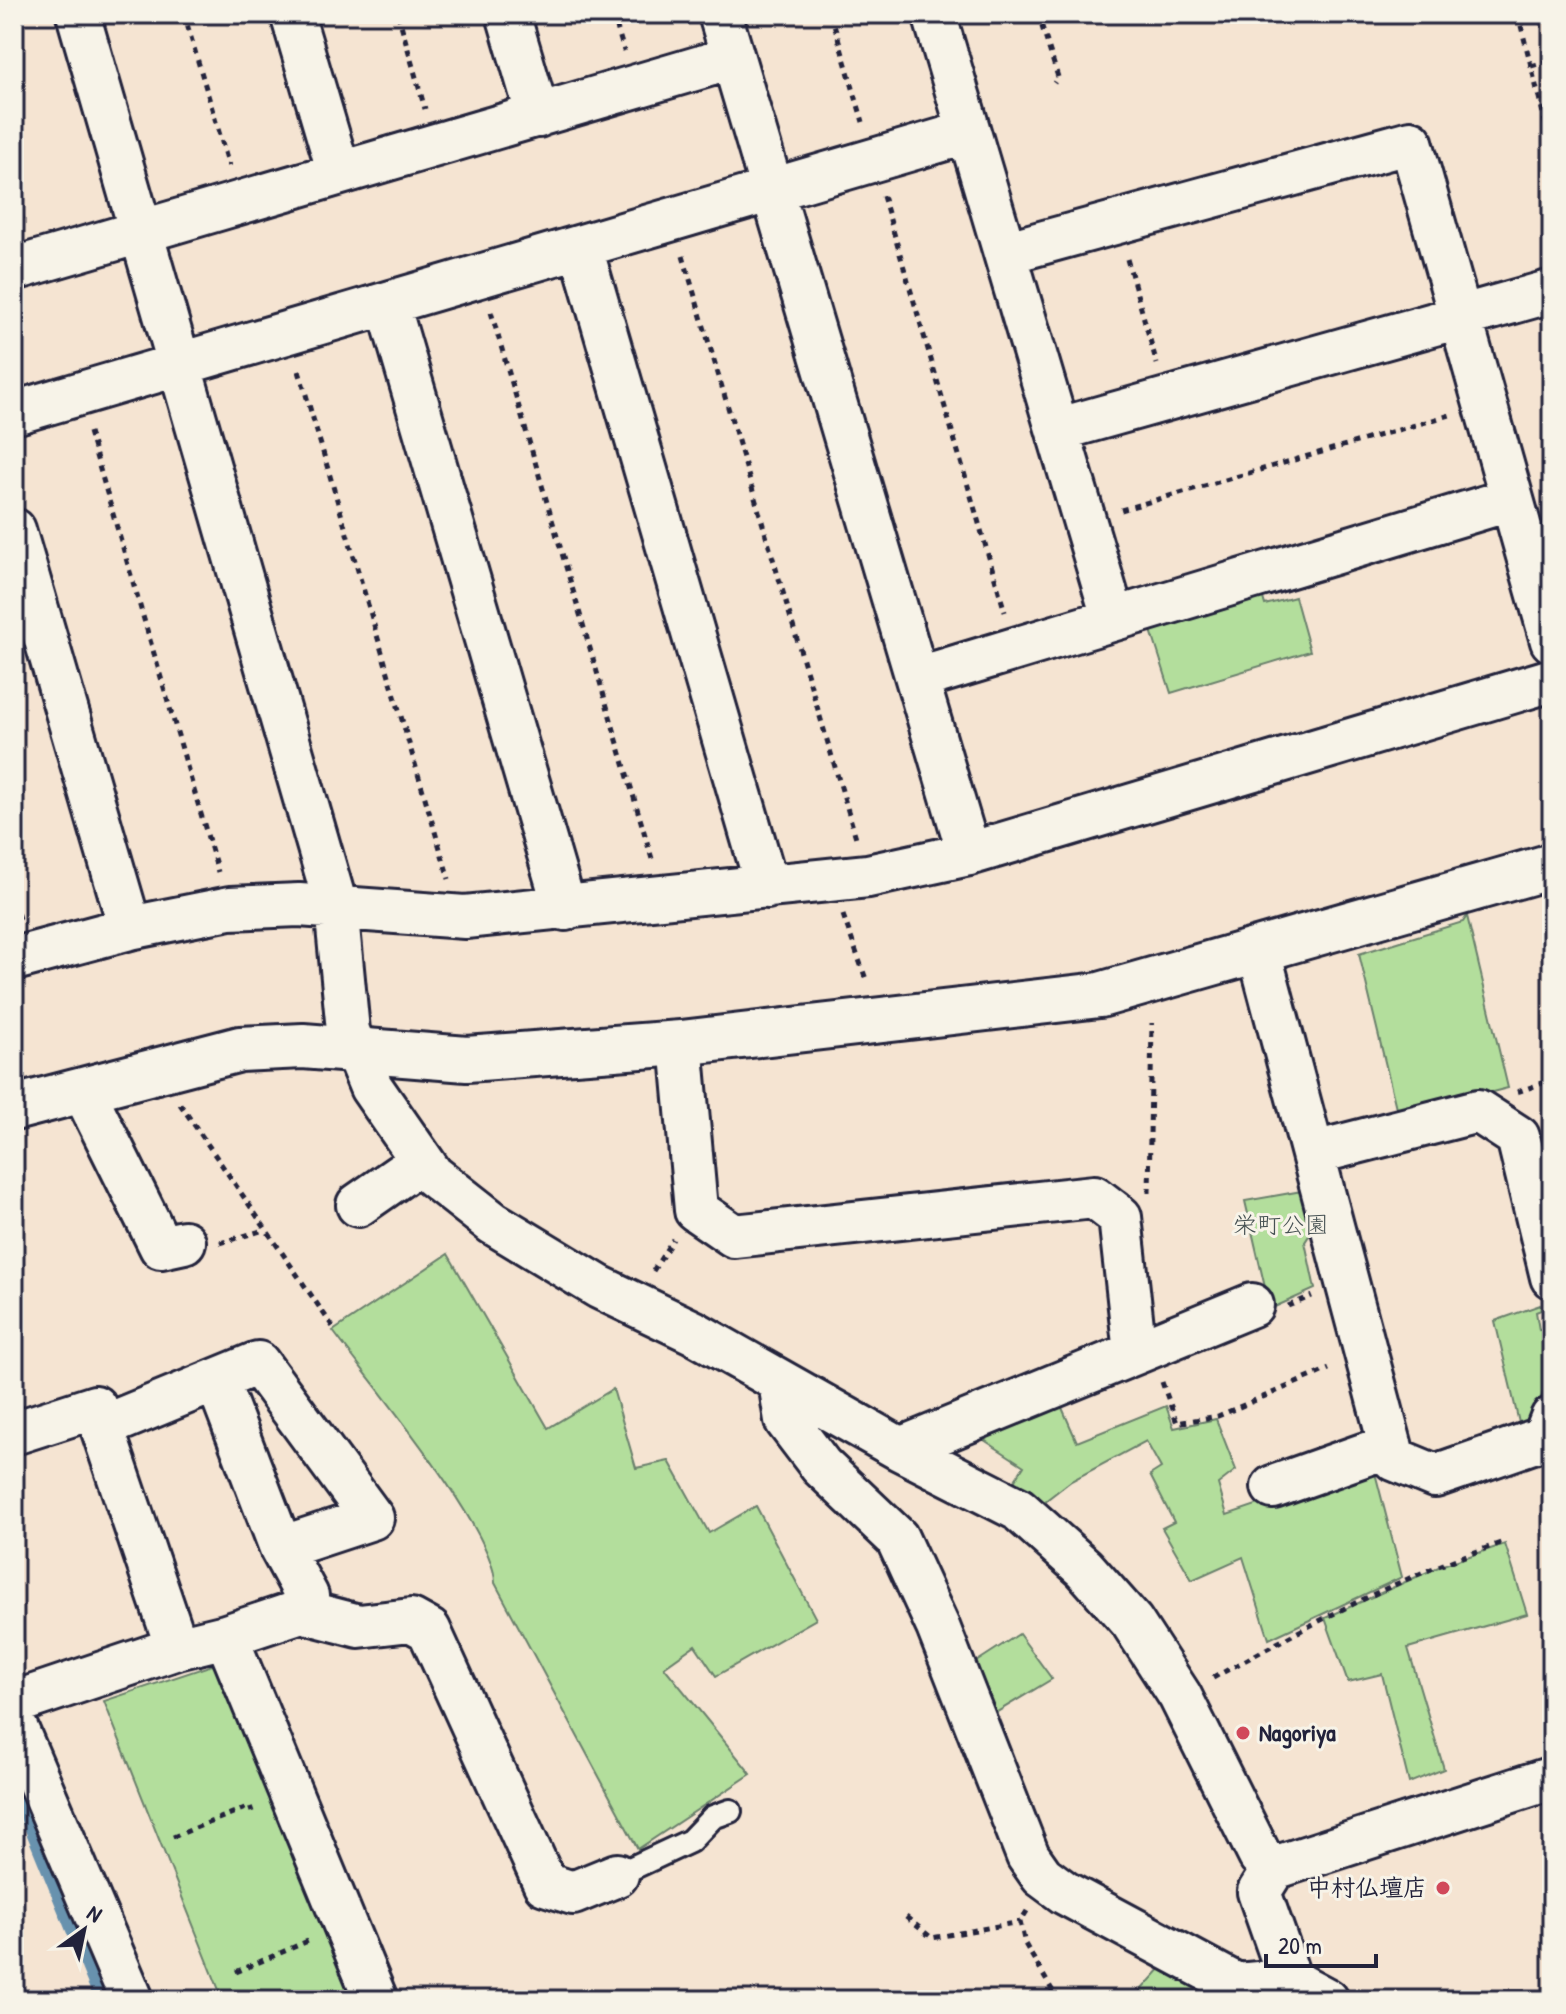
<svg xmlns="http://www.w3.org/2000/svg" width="1566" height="2014" font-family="'Patrick Hand','Klee One',sans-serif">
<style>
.green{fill:#b3de9c;stroke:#6a806c;stroke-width:2}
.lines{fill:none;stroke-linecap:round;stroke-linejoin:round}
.stream{stroke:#6892ae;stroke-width:11}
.service-casing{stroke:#22223b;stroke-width:28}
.minor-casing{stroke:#22223b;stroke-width:48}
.tertiary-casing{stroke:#22223b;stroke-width:50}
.path{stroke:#22223b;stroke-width:5;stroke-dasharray:6 6;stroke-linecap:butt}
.service{stroke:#f7f3e8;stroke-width:22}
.minor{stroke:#f7f3e8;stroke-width:42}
.tertiary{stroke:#f7f3e8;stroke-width:44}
.poi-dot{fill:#d1495b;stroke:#f7f3e8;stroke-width:3}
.labels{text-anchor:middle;stroke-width:6;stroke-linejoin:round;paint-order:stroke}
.park-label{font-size:24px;fill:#465153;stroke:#f7f3e8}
.poi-label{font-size:24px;font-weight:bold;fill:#22223b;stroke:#f7f3e8;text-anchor:start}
</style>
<rect width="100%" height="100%" fill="#f5e4d2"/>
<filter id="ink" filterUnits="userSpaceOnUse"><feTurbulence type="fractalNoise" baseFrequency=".0125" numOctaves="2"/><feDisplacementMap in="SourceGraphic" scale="16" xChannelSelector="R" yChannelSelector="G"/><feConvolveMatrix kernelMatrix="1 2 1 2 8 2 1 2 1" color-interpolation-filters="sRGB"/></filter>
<g filter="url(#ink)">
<path class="green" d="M1261 591 1265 605 1295 597 1310 651 1171 693 1149 624Z
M1467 916 1508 1088 1398 1116 1359 954 1463 922Z
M1302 1191 1312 1231 1305 1242 1315 1289 1270 1309 1245 1201Z
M448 1254 548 1428 613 1389 636 1468 669 1461 709 1533 756 1506 816 1619 716 1676 695 1645 664 1667 751 1774 638 1849 495 1583C495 1530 370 1381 333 1331Z
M1540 1305 1541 1310 1536 1312 1539 1330 1544 1329 1552 1371 1530 1425 1520 1427 1495 1321Z
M1060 1403 1077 1442 1166 1406 1174 1428 1216 1419 1236 1470 1218 1484 1227 1515 1373 1465 1402 1577 1269 1639 1243 1557 1192 1580 1162 1528 1174 1522 1150 1475 1161 1468 1146 1441 1071 1481 1040 1505 1010 1488 1024 1466 981 1438Z
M1505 1544 1527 1614 1408 1648 1444 1769 1409 1783 1382 1674 1348 1682 1325 1618 1443 1565Z
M1019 1634 1052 1679 982 1721 959 1673Z
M212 1665 221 1671 358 2000H223L104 1701Z
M1171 1957 1246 2000H1132Z"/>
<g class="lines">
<path class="stream" d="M14 1789 100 2000"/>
<g class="service-casing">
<path id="service" d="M617 1875 690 1841 713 1817 730 1811"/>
</g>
<g class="minor-casing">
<path id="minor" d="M78 14 336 906 348 1031 371 1087 432 1175 493 1223 599 1287 693 1332 900 1449 1018 1509 1084 1568 1132 1622 1180 1696 1260 1856 1274 1868
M292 14 339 173
M508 14 538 116
M720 14 969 854
M934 14 1113 617
M581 248 767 887
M1008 252 1411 142 1552 641
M14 269 732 58
M388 304 565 909
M14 413 969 132
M1060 429 1552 291
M14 530 130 928
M919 678 1509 500
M1259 951 1394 1459 1435 1476 1544 1438 1552 1418
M14 959 130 928 230 908 299 905 465 917 868 876 969 854 1552 680
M681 1043 696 1210 734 1236 1094 1197 1120 1217 1135 1353 1252 1305
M83 1090 161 1247 184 1242
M1314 1153 1478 1111 1518 1137 1552 1277
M358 1205 420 1162
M217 1381 281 1548 307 1596 301 1611
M780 1382 786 1420 821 1466 897 1538 938 1627 1028 1856 1042 1876 1065 1893 1237 1985 1290 1980
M102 1427 258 1363 372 1518 281 1548
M14 1433 95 1407 177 1648 226 1636 376 2000
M900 1449 1135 1353
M1273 1487 1389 1446
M226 1636 301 1611 359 1626 411 1620 429 1630 545 1884 573 1893 617 1875
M14 1703 177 1648
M14 1723 132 2000
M1327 2000 1290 1980 1259 1892 1274 1868 1552 1778"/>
</g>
<g class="tertiary-casing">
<path id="tertiary" d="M14 1108 240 1049 303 1046 467 1059 681 1043 1100 995 1552 866"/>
</g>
<path class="path" d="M184 14 229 166
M398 14 425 109
M613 14 624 51
M831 14 863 122
M1038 14 1058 77 1054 83
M1518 14 1552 149
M1531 66 1552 60
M14 191 24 225
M883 196 1005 612
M683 256 857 841
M1127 259 1157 364
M491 312 652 859
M299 371 449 879
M89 432 218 872
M1121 510 1450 415
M14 902 19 919
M843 915 867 982
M1517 1092 1552 1080
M180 1104 333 1327
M1149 1193 1152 1023
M220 1243 264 1230
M653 1271 673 1239
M1288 1306 1312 1296
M1162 1382 1177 1423 1218 1416 1329 1369
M1213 1678C1307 1626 1399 1577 1501 1543
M173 1837 250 1806 252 1812
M1027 1911 1020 1922 1025 1944 1058 2000
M906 1917 932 1938 1020 1922
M236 1972 308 1941"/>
<use href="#service" class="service"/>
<use href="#minor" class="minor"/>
<use href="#tertiary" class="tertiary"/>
</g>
</g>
<g class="poi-dot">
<circle cx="1243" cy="1733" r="8"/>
<circle cx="1443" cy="1888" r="8"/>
</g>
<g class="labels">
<g class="park-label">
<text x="1281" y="1233">栄町公園</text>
</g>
<g class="poi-label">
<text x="1259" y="1741">Nagoriya</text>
<text x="1427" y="1896" text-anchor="end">中村仏壇店</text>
</g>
</g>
<rect width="1566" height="2014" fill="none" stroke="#f7f3e8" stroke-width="48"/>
<rect x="24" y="24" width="1518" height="1966" fill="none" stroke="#22223b" stroke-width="3" filter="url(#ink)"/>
<g transform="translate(84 1930) rotate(33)" stroke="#f7f3e8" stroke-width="6" paint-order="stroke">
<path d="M0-6L14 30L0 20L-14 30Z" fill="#22223b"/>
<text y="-12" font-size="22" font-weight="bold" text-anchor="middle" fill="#22223b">N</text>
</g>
<path d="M1266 1954v12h110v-12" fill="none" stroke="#22223b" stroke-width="4"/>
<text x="1278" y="1954" font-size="24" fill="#22223b" stroke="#f7f3e8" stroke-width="6" paint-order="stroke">20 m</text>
</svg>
